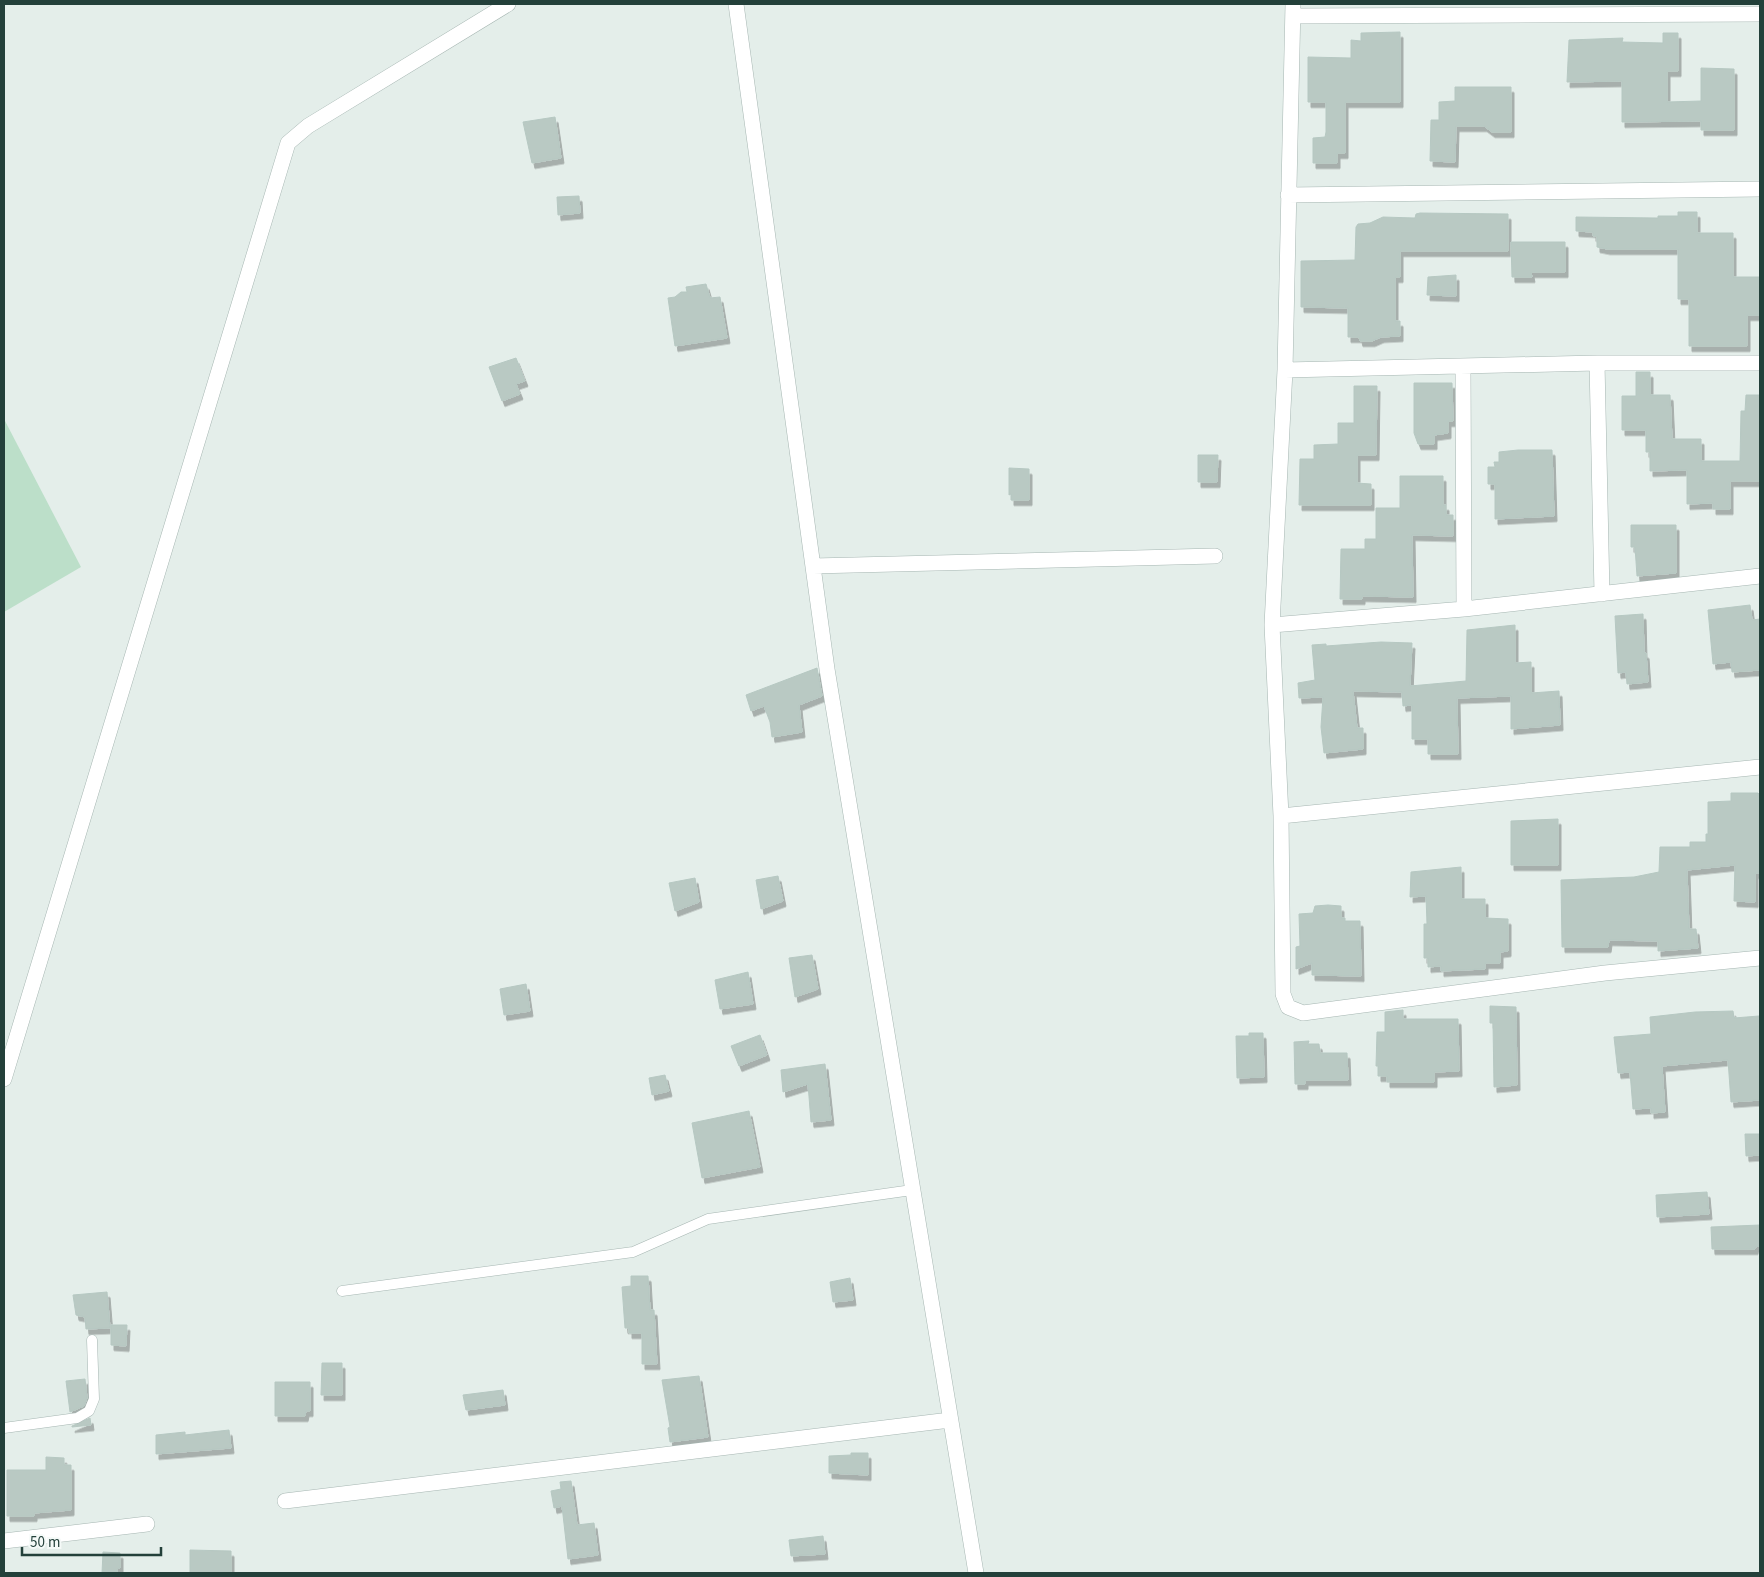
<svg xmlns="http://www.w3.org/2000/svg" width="1764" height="1577" font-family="'Source Sans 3',sans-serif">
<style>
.green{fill:#bcdfc9}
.building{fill:#b9c9c3;stroke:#b6c8c2;filter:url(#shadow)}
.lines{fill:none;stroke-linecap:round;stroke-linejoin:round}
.lane-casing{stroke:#a6b6b2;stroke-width:11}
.street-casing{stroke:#a6b6b2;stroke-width:16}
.lane{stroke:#fff;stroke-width:10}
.street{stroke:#fff;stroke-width:15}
</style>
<defs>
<filter id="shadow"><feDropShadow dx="3" dy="5.5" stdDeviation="0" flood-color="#0004"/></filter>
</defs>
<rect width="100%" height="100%" fill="#e4eeea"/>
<path class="green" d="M4 419 81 567 4 612Z"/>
<path class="building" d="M1400 32V102H1345V153H1337V163H1313V138L1325 137 1326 132V102H1308V57L1351 58V40L1361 41V33Z
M1663 33H1678V71H1667V102L1701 101V68L1734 69V130H1701V121L1622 122V81L1567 82 1569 40 1623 38 1622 42 1663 43Z
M1455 87H1511V132H1492L1484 126H1456L1455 162 1430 161 1431 120H1439V102L1455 101Z
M555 117 561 158 532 163 523 122Z
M579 196 580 213 558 215 557 197Z
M1678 212H1697V233H1733V277H1760V315H1747V346H1689V299H1678V249H1607L1597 247V236H1593V232L1576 231V217L1658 218V216H1678Z
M1420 213 1508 214V251H1400V277H1395V321H1400V336L1381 337 1372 341H1360L1359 337H1348V308L1301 307V261L1355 260 1356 227 1358 224 1370 223 1383 217 1415 218 1416 214Z
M1511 242H1565V272H1531L1532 277H1512Z
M1456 275V296L1427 295 1428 277Z
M706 284 710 298 720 297 727 338 675 346 668 298 675 297 681 292H687L686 287Z
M516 358 525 381 516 384 520 394 502 401 489 367Z
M1636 372H1650V395H1670L1672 439H1701V461H1740L1741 411H1745L1746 395H1760V481H1730V509H1713V503L1687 504V470L1650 471V452H1646V430H1622V396H1636Z
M1414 383H1452L1453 421H1448V433L1434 435V444H1418L1414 433Z
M1354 386H1377L1376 455H1357V483L1371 484V505H1299L1300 459H1314V445L1338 444V423H1354Z
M1518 450H1552L1554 516 1495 519V484H1488V467H1495L1494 462H1499V452Z
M1198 455H1218L1217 482H1198Z
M1009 468 1029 469V500H1011V494L1009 495Z
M1400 476H1443V505H1446V515H1453V536L1412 535 1413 597 1362 596V599H1340L1341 549H1365V539H1376V508H1400Z
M1631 525H1676V573L1637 576 1635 547H1631Z
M1750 605 1752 620 1760 619V670L1732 672 1731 662 1713 664 1708 610Z
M1643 614 1644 653H1646L1648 682 1627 684 1626 672 1618 673 1615 616Z
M1515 625V663L1531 662V693L1559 691 1560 725 1511 729V696L1457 698 1458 754H1428V739H1412V705L1403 706 1402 692 1353 691 1357 728H1363V749L1324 753 1321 727 1323 697 1299 698 1298 683 1315 680 1312 645 1326 644V646L1381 642 1412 643 1410 686 1466 681 1467 630Z
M817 668 822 696 799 705 802 732 772 737 770 722 764 706 751 711 746 695Z
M1731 793H1758L1760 795V869L1759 873H1755V902L1734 901 1735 865 1687 870 1689 929H1696L1698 948 1658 951V941L1609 940 1608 947H1562L1561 880 1634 877 1659 872 1660 847H1690V842H1706V834H1708V802L1731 801Z
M1558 819V865H1511V821Z
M1461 867V899H1485V918L1508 919V951L1500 952V963H1485V969L1441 971V966L1428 967V958H1424V924H1427L1426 896 1410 897 1411 872Z
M778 876 783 901 761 909 756 880Z
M695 878 699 902 675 911 669 883Z
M1328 905 1341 906V918H1345V921H1360L1361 976 1312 975V963L1296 969V947L1300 946 1299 914 1313 913 1315 906Z
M812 955 818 989 795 997 789 958Z
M748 972 753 1004 720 1009 715 980Z
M526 984 530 1011 504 1015 500 989Z
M1490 1006 1516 1007 1517 1085 1494 1087 1493 1023H1490Z
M1403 1010V1019H1458L1459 1071 1434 1072V1082H1387V1076H1378V1066H1376L1377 1032H1385V1012Z
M1733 1011 1734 1018 1759 1016 1760 1020V1100L1731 1102 1728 1060 1662 1066 1665 1112 1651 1113V1108L1633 1109 1630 1072 1618 1073 1614 1037 1651 1034 1650 1017 1695 1012Z
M1249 1033H1263L1264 1077 1237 1078 1236 1036H1249Z
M760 1035 767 1055 739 1066 731 1046Z
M1309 1041 1308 1044H1319L1320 1053H1347L1348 1080H1305V1084H1295L1294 1042Z
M825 1064 831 1120 811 1122 808 1084 783 1092 781 1070Z
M665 1075 669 1091 652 1095 649 1078Z
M749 1111 760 1167 702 1178 692 1123Z
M1745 1134H1760V1155L1746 1156Z
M1707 1192 1709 1214 1657 1217 1656 1195Z
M1760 1225V1246L1755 1247V1249H1712L1711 1227Z
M631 1276H648L650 1310H654L657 1364H642V1333H629V1328H625L622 1287 631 1286Z
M850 1278 853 1300 833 1302 830 1282Z
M107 1292 110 1328 86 1329 85 1317 76 1315 73 1295Z
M111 1325H127L126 1346 111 1345Z
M322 1363H342V1395H321Z
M699 1376 708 1437 670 1442 668 1428 670 1427 662 1380Z
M85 1379 87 1398 84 1406 70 1412 66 1381Z
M275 1382H310V1411H306L305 1416H275Z
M503 1390 505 1405 466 1410 463 1395Z
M90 1418 91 1425 72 1427V1426Z
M229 1430 231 1448 156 1454V1435L185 1432V1435Z
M851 1453H868V1475L829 1473V1456L851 1455Z
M46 1457 64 1458V1465H71V1510L34 1513V1516H7V1470H46Z
M571 1481 577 1525 594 1523 598 1555 568 1559 562 1506 554 1508 551 1491 561 1489 560 1482Z
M823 1536 825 1554 791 1556 789 1540Z
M190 1550 231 1551V1573H190Z
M103 1552 120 1553V1568L117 1569V1573H102Z"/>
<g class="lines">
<g class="lane-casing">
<path id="lane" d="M342 1291 633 1252 708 1219 912 1190
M4 1428 77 1418 89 1411 94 1399 92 1340"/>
</g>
<g class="street-casing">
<path id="street" d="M736 4 827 669 976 1573
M1293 4 1285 370 1272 625 1281 816 1283 994 1288 1007 1303 1013 1605 973 1760 958
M1293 16 1760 14
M1288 195 1760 189
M1597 363 1602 594
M1463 366 1464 609
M1285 370 1597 363H1760
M813 566 1215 556
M1272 625 1464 609 1760 576
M1281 816 1760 767
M4 1079 288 143 308 126 508 4
M285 1501 950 1420
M4 1541 147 1524"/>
</g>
<use href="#lane" class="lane"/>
<use href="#street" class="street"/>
</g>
<rect width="1764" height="1577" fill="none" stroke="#23403a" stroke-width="10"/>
<path d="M22 1547v8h139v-8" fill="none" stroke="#23403a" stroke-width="2.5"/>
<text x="30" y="1547" font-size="15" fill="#23403a" stroke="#f5faf8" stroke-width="4" paint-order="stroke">50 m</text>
</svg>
